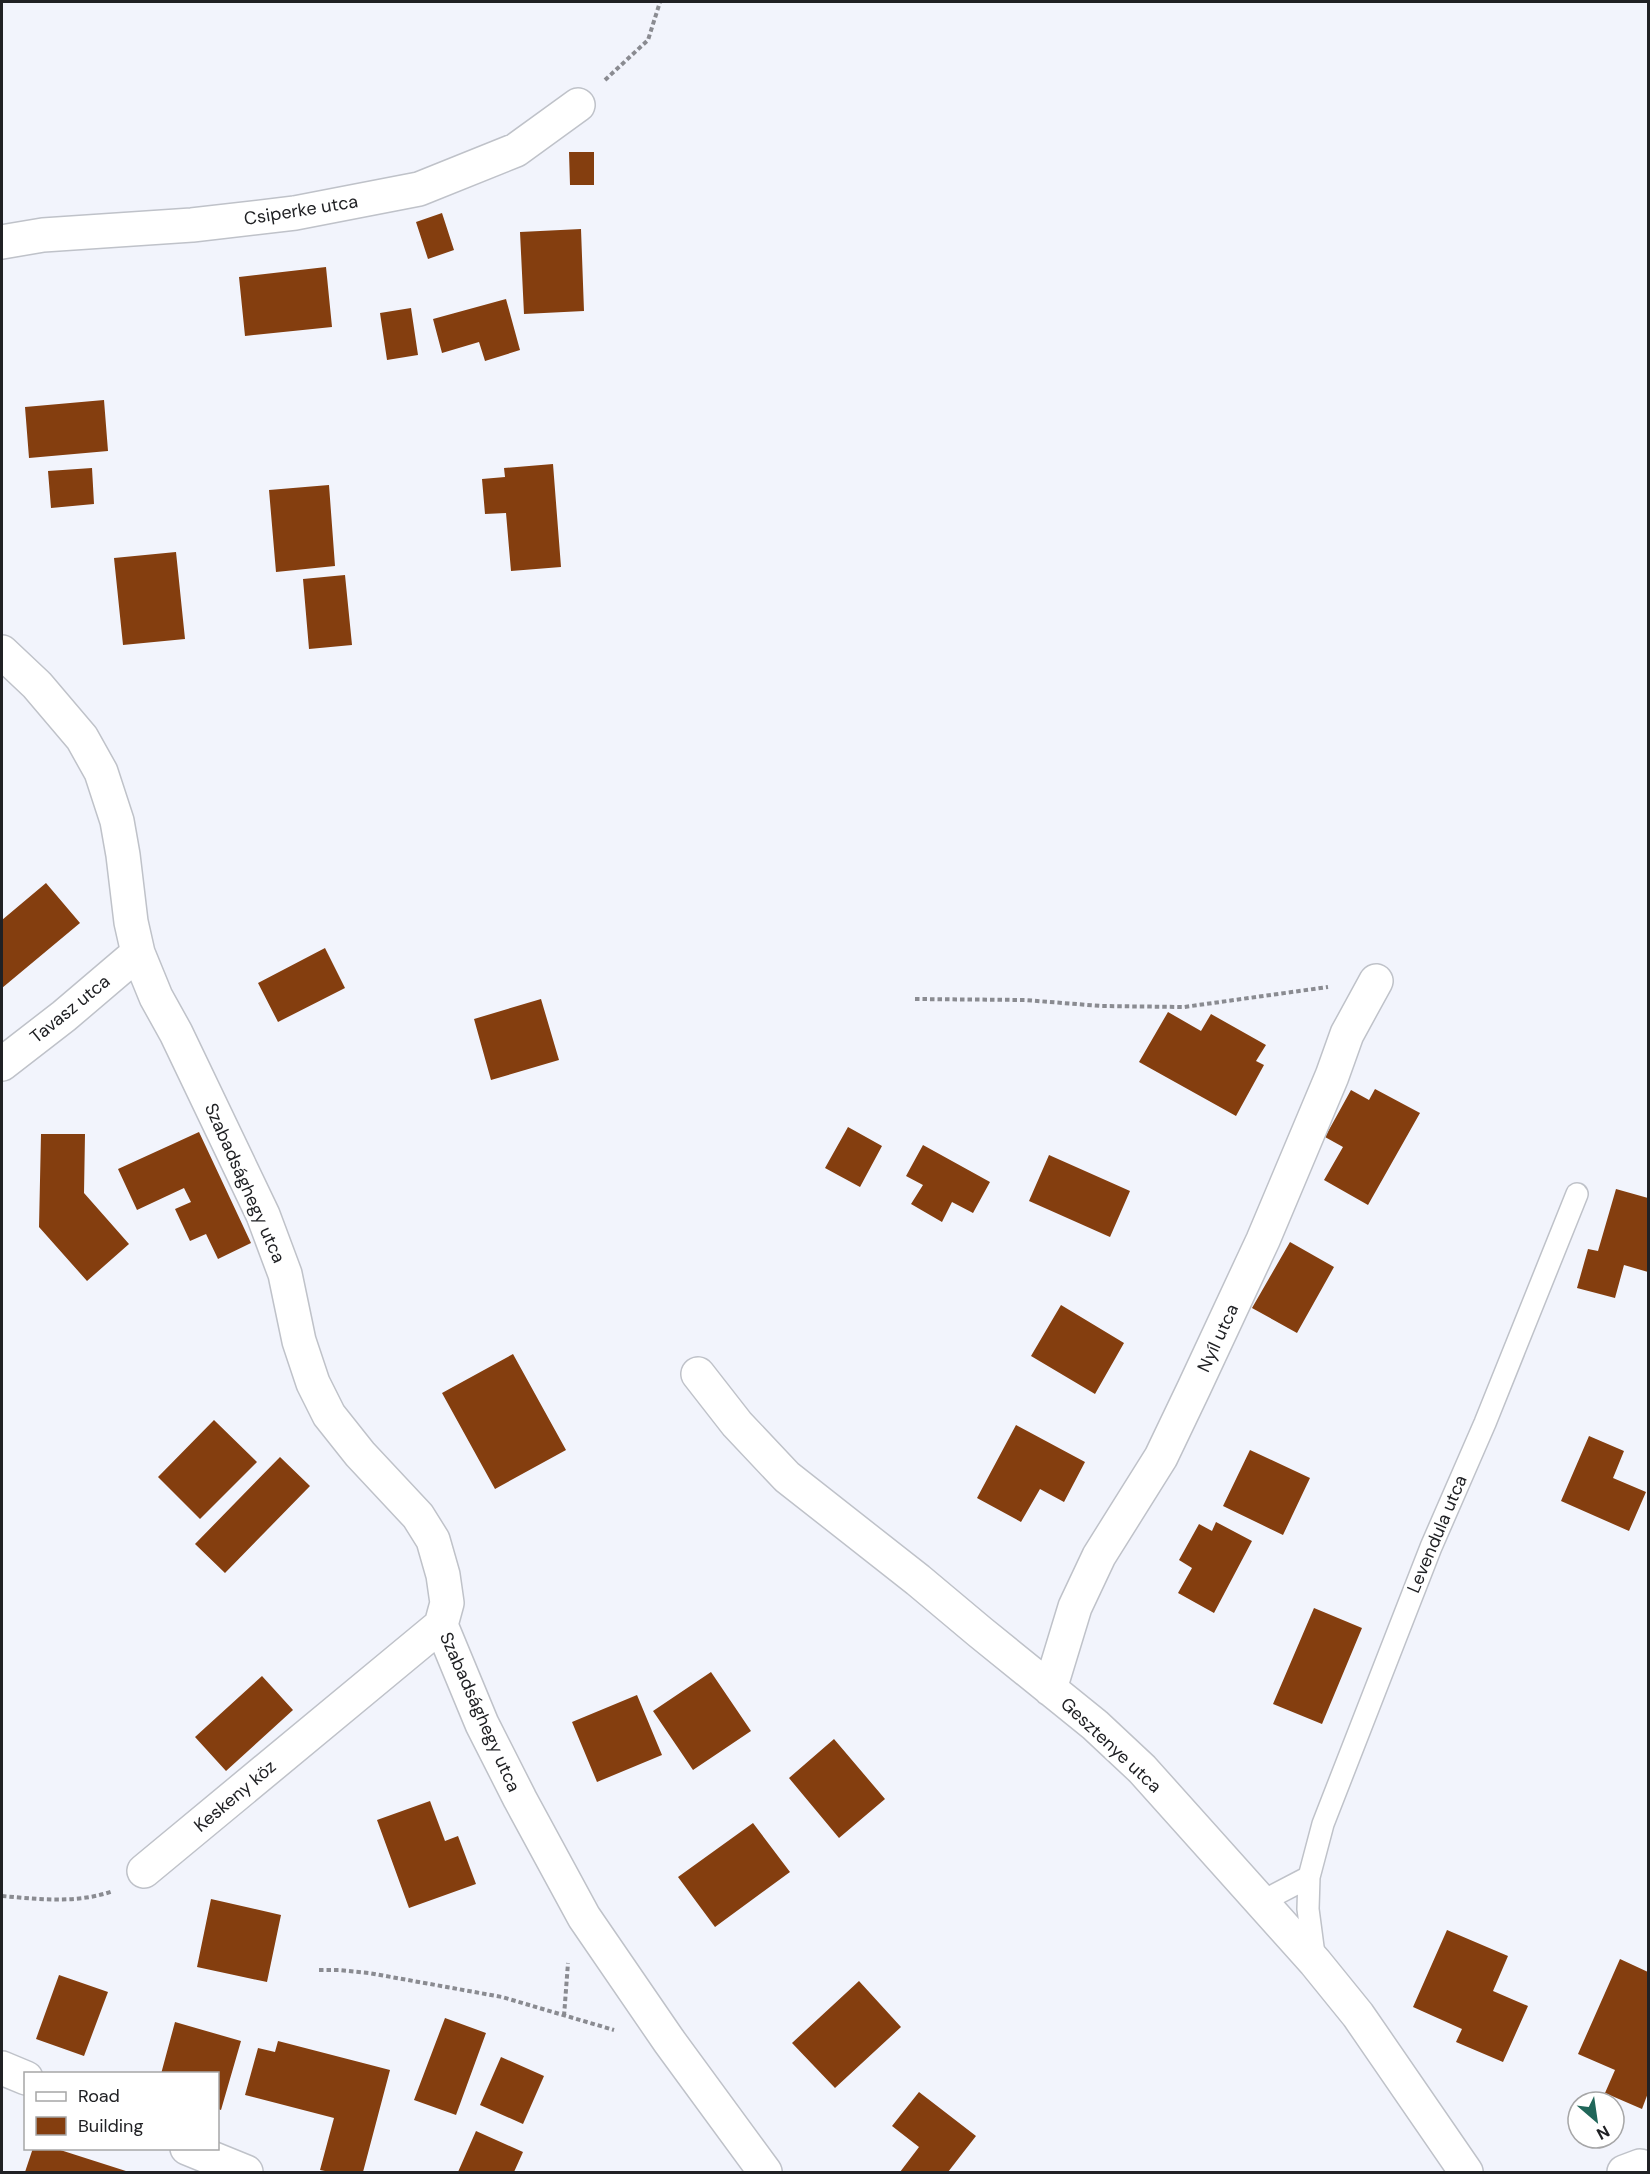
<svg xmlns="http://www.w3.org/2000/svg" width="1650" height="2174" font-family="'DM Sans',sans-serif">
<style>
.building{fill:#843e0f}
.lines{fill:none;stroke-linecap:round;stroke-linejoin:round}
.service-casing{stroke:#bfc2c9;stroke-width:24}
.minor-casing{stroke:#bfc2c9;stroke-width:36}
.path{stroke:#8a8b91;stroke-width:4;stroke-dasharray:4.5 3;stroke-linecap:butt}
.service{stroke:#fff;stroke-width:21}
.minor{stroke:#fff;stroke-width:33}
.labels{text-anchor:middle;stroke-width:6;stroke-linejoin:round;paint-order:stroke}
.street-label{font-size:18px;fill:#202124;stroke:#fff}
</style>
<rect width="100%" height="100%" fill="#f2f4fc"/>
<path class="building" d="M569 152H594V185H570Z
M442 213 454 250 428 259 416 222Z
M581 229 584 311 524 314 520 232Z
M326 267 332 327 245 336 239 277Z
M506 299 520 350 485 361 479 342 442 353 433 319Z
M411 308 418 355 387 360 380 313Z
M104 400 108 451 29 458 25 407Z
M553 464 561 567 511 571 506 513 485 514 482 479 505 477 504 468Z
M92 468 94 504 51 508 48 471Z
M329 485 335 566 276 572 269 490Z
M176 552 185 639 123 645 114 558Z
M345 575 352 645 309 649 303 579Z
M46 883 80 923 2 988V920Z
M325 948 345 988 278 1022 258 983Z
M541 999 559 1060 491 1080 474 1019Z
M1168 1012 1201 1031 1211 1014 1266 1045 1256 1061 1264 1065 1236 1116 1139 1062Z
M1375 1089 1420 1113 1368 1205 1324 1180 1343 1147 1325 1137 1351 1090 1369 1100Z
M848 1127 882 1146 860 1187 825 1168Z
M199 1132 251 1243 218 1259 206 1234 190 1241 175 1209 191 1202 184 1188 137 1210 118 1169Z
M41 1134H85L84 1193 129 1244 87 1281 39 1227Z
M923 1145 990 1182 973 1213 952 1202 942 1222 911 1204 923 1185 906 1176Z
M1049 1155 1130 1191 1110 1237 1029 1201Z
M1616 1189 1648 1198V1272L1624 1265 1615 1298 1577 1288 1588 1249 1598 1251Z
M1290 1242 1334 1267 1297 1333 1252 1308Z
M1061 1305 1124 1343 1095 1394 1031 1356Z
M513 1354 566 1450 495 1489 442 1393Z
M214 1420 257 1462 200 1519 158 1477Z
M1016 1425 1085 1462 1064 1502 1040 1489 1021 1522 977 1498Z
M1589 1436 1624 1451 1613 1478 1646 1492 1629 1531 1561 1501Z
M1250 1450 1310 1478 1283 1535 1223 1506Z
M280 1457 310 1486 225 1573 195 1544Z
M1216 1522 1252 1541 1214 1613 1178 1593 1192 1568 1179 1560 1199 1524 1212 1531Z
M1314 1608 1362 1628 1322 1724 1273 1704Z
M711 1672 751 1731 693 1770 653 1711Z
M262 1676 293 1710 226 1771 195 1737Z
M637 1695 662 1755 597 1782 572 1722Z
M834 1739 885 1799 839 1838 789 1778Z
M430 1801 445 1841 458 1836 476 1884 409 1908 377 1820Z
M753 1823 790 1872 715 1927 678 1877Z
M211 1899 281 1915 267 1982 197 1967Z
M1447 1930 1508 1956 1493 1991 1528 2006 1503 2062 1456 2042 1462 2029 1413 2007Z
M1620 1959 1648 1972V2093L1642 2109 1605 2093 1615 2070 1578 2054Z
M59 1975 108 1992 84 2056 36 2039Z
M859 1981 901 2027 835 2088 792 2043Z
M445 2018 486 2033 456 2115 414 2100Z
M175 2022 241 2041 221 2110 218 2109V2074H161Z
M278 2041 390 2070 363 2172H330L320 2170 334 2118 245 2095 258 2048 275 2052Z
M501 2057 544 2076 523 2124 480 2105Z
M919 2092 976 2136 948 2172H900L919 2147 892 2126Z
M476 2131 523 2152 514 2172H458Z
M33 2148H54L129 2172H25Z"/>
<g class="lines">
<g class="service-casing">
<path id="service" d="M1261 1902 1309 1877
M1315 1962 1308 1909 1309 1877 1323 1824 1431 1547 1485 1423 1577 1194"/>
</g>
<g class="minor-casing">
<path id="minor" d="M2 242 43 235 192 225 295 213 419 189 516 150 578 105
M2 652 37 685 82 738 101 772 117 821 123 855 131 922 138 953 156 997 176 1033 263 1215 285 1274 299 1341 313 1383 329 1415 360 1454 418 1516 433 1540 443 1575 447 1603 441 1625 482 1724 520 1799 584 1917 669 2041 765 2172
M2 1064 64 1016 138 953
M698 1374 737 1424 787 1477 918 1580 980 1632 1095 1725 1142 1769 1315 1962 1358 2015 1466 2172
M1050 1689 1075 1607 1099 1556 1161 1457 1194 1388 1263 1240 1332 1076 1347 1034 1376 981
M144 1871 441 1625
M2 2068 26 2078
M187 2148 246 2172
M1624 2172 1640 2166 1648 2168"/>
</g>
<path class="path" d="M605 80 648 40 660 2
M915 999 1025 1000 1101 1006 1184 1007 1328 987
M2 1896C38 1899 77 1904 113 1891
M319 1970H339L369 1973 502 1997 614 2030
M564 2016 568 1963"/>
<use href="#service" class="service"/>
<use href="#minor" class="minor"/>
</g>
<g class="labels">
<g class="street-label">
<text transform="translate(301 210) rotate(-9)" y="6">Csiperke utca</text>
<text transform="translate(70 1009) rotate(-39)" y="6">Tavasz utca</text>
<text transform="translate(245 1183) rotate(66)" y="6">Szabadsághegy utca</text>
<text transform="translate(1218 1338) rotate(-65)" y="6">Nyíl utca</text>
<text transform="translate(1437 1534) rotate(-67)" y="6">Levendula utca</text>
<text transform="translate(480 1712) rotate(66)" y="6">Szabadsághegy utca</text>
<text transform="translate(1111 1745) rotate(43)" y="6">Gesztenye utca</text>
<text transform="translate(235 1796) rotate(-40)" y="6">Keskeny köz</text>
</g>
</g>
<rect width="1650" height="2174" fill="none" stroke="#202124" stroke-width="6"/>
<rect x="24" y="2072" width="195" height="78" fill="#ffffff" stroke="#a6a6a7" stroke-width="1.5"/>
<rect x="36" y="2092" width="30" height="9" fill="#ffffff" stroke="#a6a6a7" stroke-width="1.5"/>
<text x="78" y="2102" font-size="18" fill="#202124">Road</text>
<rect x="36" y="2117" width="30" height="18" fill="#843e0f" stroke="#a6a6a7" stroke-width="1.5"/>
<text x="78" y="2132" font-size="18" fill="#202124">Building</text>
<g transform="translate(1596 2120) rotate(151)"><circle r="28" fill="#ffffff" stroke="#a6a6a7" stroke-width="1.5"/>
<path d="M0-4.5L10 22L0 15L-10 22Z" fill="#206659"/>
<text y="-9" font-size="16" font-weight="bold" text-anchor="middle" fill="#202124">N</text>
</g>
</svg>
